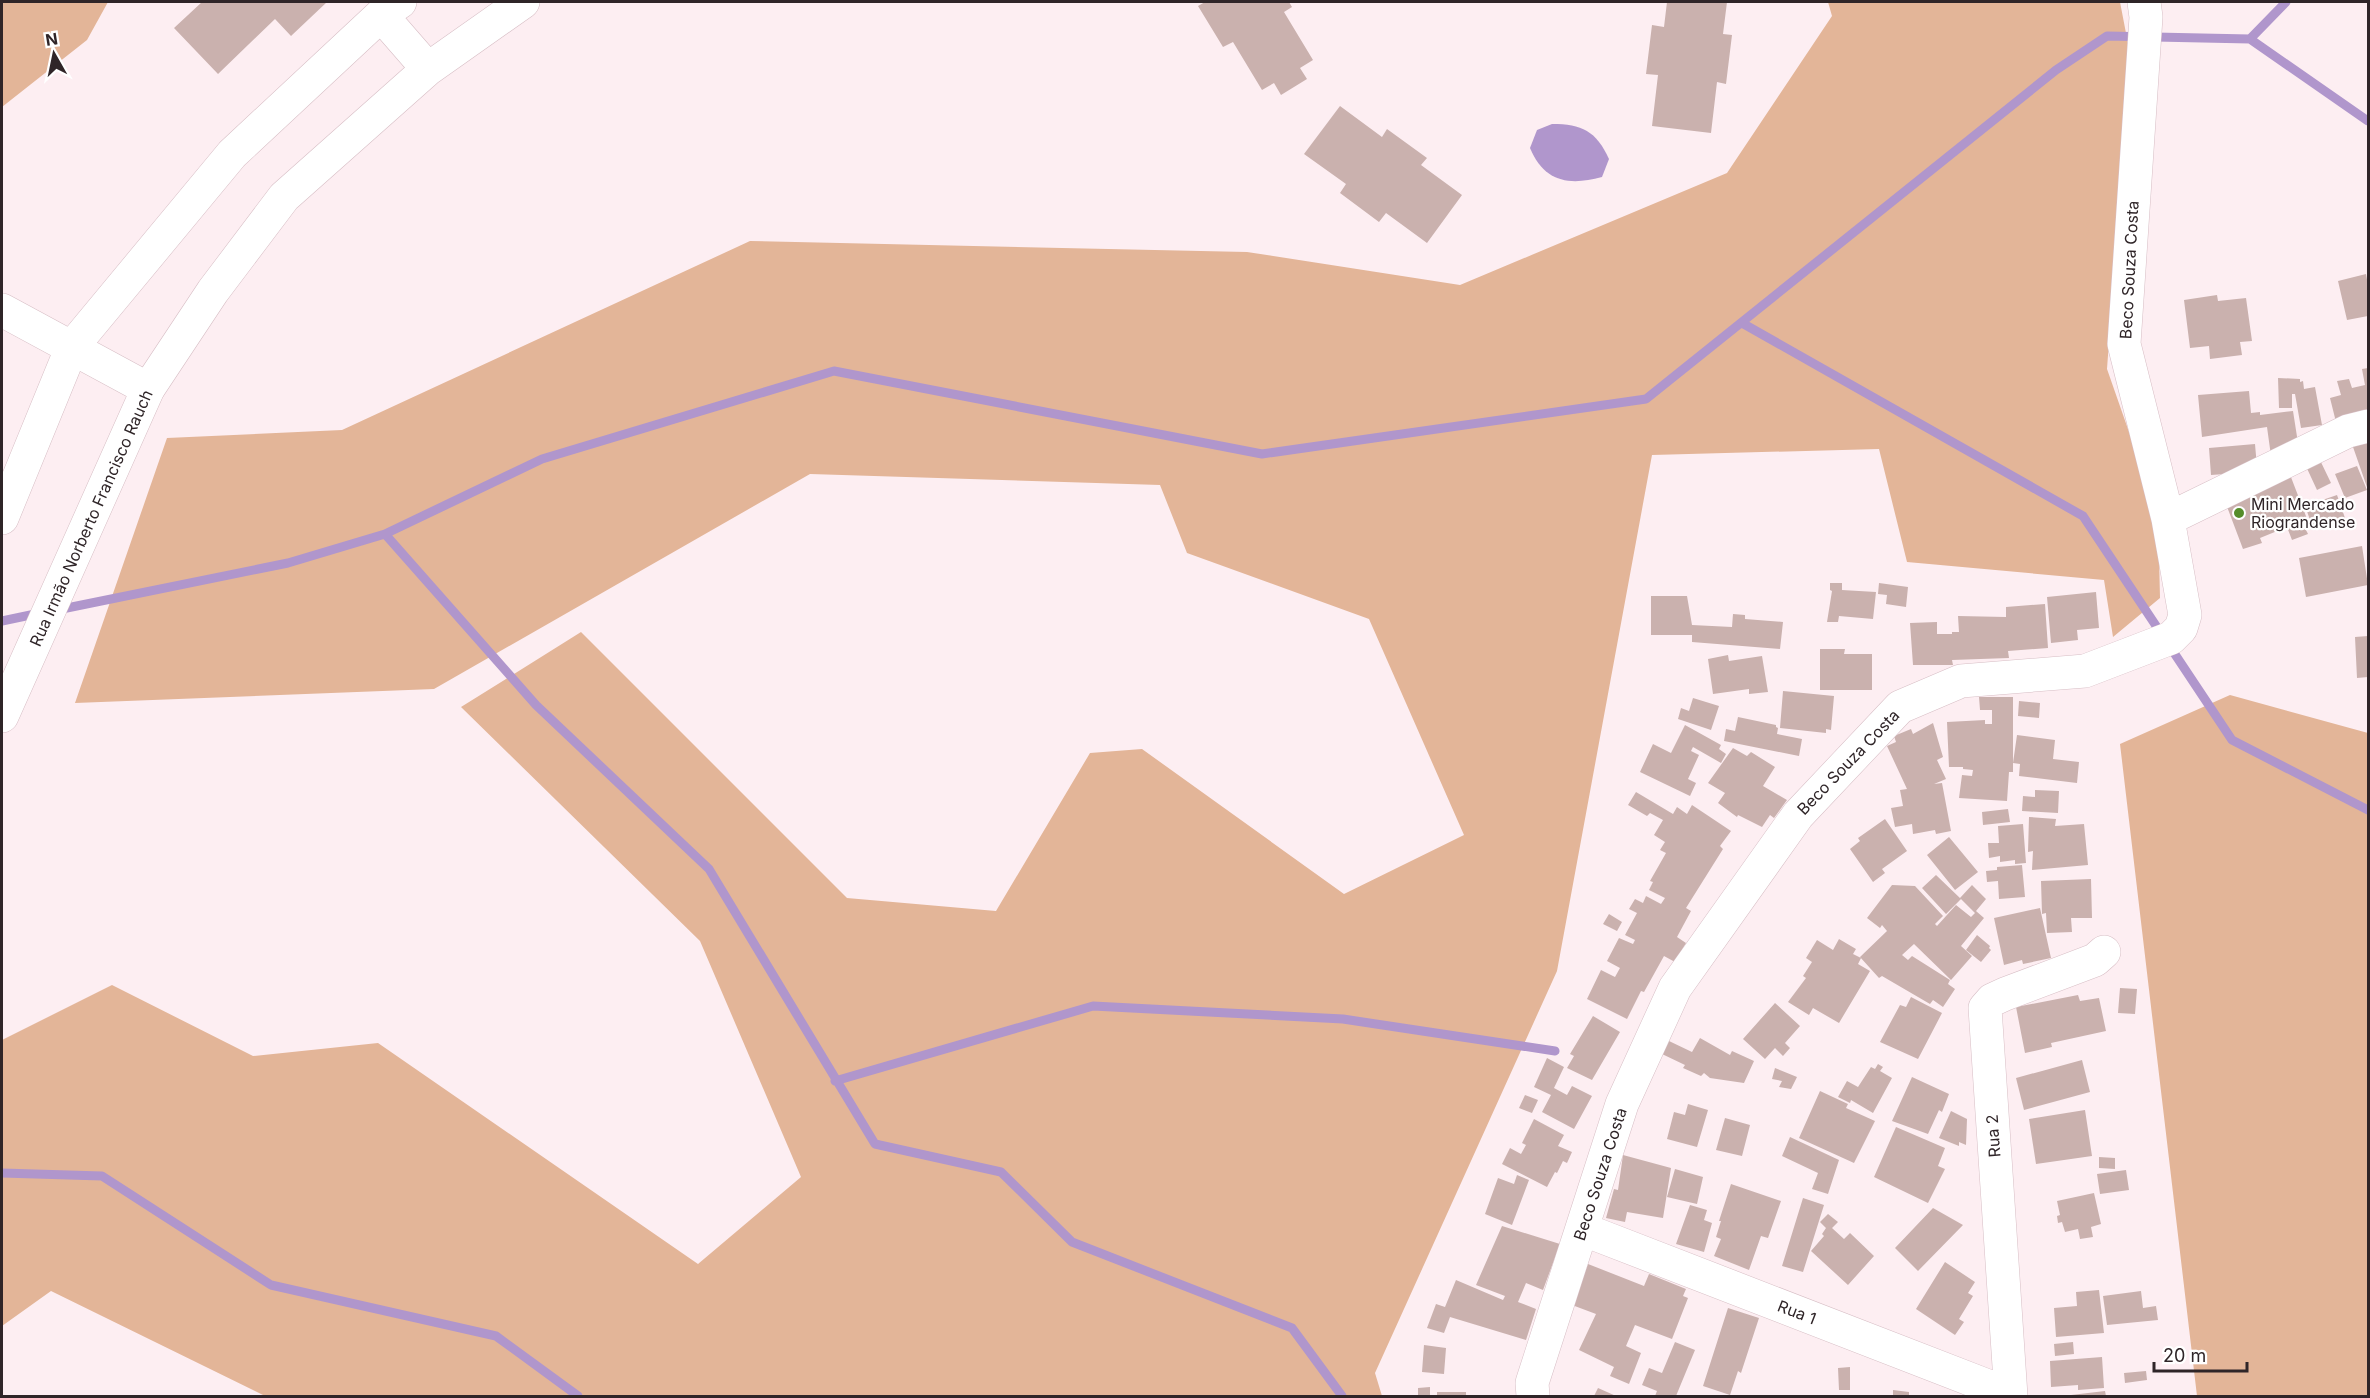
<svg xmlns="http://www.w3.org/2000/svg" width="2370" height="1398" font-family="Inter,sans-serif">
<style>
.green{fill:#e3b598}
.water{fill:#b096cc}
.lines{fill:none;stroke-linecap:round;stroke-linejoin:round}
.stream{stroke:#b096cc;stroke-width:9}
.building{fill:#cab1ae}
.minor-casing{stroke:#d7bec5;stroke-width:34}
.tertiary-casing{stroke:#d7bec5;stroke-width:34}
.minor{stroke:#fff;stroke-width:33}
.tertiary{stroke:#fff;stroke-width:33}
.poi-dot{fill:#548d2a;stroke:#fff;stroke-width:2}
.labels{text-anchor:middle;stroke-width:4.5;stroke-linejoin:round;paint-order:stroke}
.street-label{font-size:16px;fill:#2f2528;stroke:#fff}
.poi-label{font-size:16px;fill:#2f2528;stroke:#fff;text-anchor:start}
</style>
<rect width="100%" height="100%" fill="#fdeef2"/>
<path class="green" d="M2 2H108L87 40 2 107Z
M1828 2H2120L2130 54 2107 369 2158 515 2160 598 2113 637 2104 580 1907 562 1879 449 1652 455 1557 971 1375 1373 1382 1396H265L51 1291 2 1326V1040L112 985 253 1056 378 1043 698 1264 801 1177 700 941 461 707 581 632 847 898 996 911 1090 753 1142 749 1344 894 1464 835 1369 619 1187 553 1160 485 810 474 434 689 75 703 167 438 342 430 750 241 1247 252 1460 285 1727 173 1832 16Z
M2230 695 2368 733V1396H2197L2120 744Z"/>
<path class="water" d="M1552 124C1582 124 1596 131 1609 159L1602 177C1569 186 1544 182 1530 148L1537 130Z"/>
<g class="lines">
<path class="stream" d="M2250 39 2286 2
M1742 323 2083 516 2232 740 2368 810
M385 534 536 705 709 869 875 1144 1001 1172 1072 1242 1292 1328 1342 1396
M57 610 288 563 385 534 542 459 834 371 1262 454 1646 399 2056 70 2107 36 2250 39 2368 121
M2 621 40 613
M835 1081 1093 1006 1343 1019 1555 1051
M2 1173 102 1176 271 1285 496 1336 578 1396"/>
</g>
<path class="building" d="M202 2H327L291 36 275 19 218 74 174 28Z
M1205 2H1289L1292 7 1284 12 1313 60 1300 68 1307 79 1281 95 1274 83 1262 90 1233 42 1223 47 1198 6Z
M1667 2H1727L1723 34 1732 35 1726 84 1717 82 1711 133 1652 126 1658 75 1646 74 1652 25 1664 27Z
M1340 106 1382 137 1387 129 1427 158 1421 165 1462 195 1427 243 1386 213 1379 222 1340 193 1346 184 1304 154Z
M2366 274 2368 285V316L2347 320 2338 281Z
M2217 295 2218 301 2246 298 2252 341 2240 342 2242 355 2210 359 2209 346 2190 348 2184 300Z
M2368 368V414L2336 422 2330 398 2341 395 2337 381 2349 379 2352 388 2365 385 2362 369Z
M2278 378 2300 379V382L2303 381 2304 389 2315 387 2322 425 2301 428 2295 394H2292V408H2279Z
M2249 391 2251 413 2260 412V415L2293 411 2298 443 2271 456 2267 427 2202 437 2198 395Z
M2368 441V490L2353 447Z
M2255 444 2257 467 2253 472 2211 475 2209 448Z
M2318 456 2331 483 2317 490 2304 462Z
M2357 466 2367 490 2345 498 2335 474Z
M2289 472 2309 524 2304 526 2308 534 2292 540 2287 527 2260 538 2262 543 2243 549 2226 504Z
M2337 495 2345 518 2313 528 2305 506Z
M2362 546 2368 585 2306 597 2299 558Z
M1830 583H1842V590L1876 592 1873 619 1839 616 1838 622H1827L1832 591 1830 590Z
M1879 583 1908 587 1906 607 1886 604 1887 595 1878 594Z
M2096 592 2099 628 2077 630 2078 640 2051 643 2047 597Z
M1651 596H1687L1692 625 1732 627 1733 614 1745 615V619L1783 622 1780 649 1692 642V635H1651Z
M2045 604 2048 648 2008 651 2009 658 1952 660 1953 665H1913L1910 623 1937 622V634H1952V632H1959L1958 616 2006 617V607Z
M2368 636V677L2357 678 2355 637Z
M1820 649H1845L1844 654H1872V690H1820Z
M1728 655 1729 661 1762 656 1768 692 1749 694V689L1713 694 1708 659Z
M1783 691 1834 696 1831 730 1826 729V733L1780 728Z
M1979 697H2013V772H2009L2007 801 1959 798 1962 775 1972 776 1973 770 1963 769V767H1949L1947 722 1985 720V724H1992V710H1980Z
M1693 698 1719 706 1711 730 1678 719 1681 708 1689 711Z
M2019 701 2040 703 2039 718 2018 716Z
M1738 717 1776 725V727L1778 728 1777 734 1802 739 1799 756 1724 741 1726 729 1735 731Z
M1933 723 1943 757 1937 760 1946 779 1934 784 1942 783 1951 831 1936 834 1935 830 1913 834 1912 824 1895 827 1891 808 1903 806 1900 790 1907 789 1887 746 1896 742 1894 736 1911 729 1913 734Z
M1685 725 1721 745 1719 749 1726 754 1721 763 1693 747 1691 751 1699 755 1688 779 1696 783 1690 796 1640 772 1653 744 1671 753Z
M2017 735 2055 740 2053 759 2079 762 2077 783 2019 776 2020 764 2013 763Z
M1733 748 1747 756 1751 752 1775 767 1763 786 1787 800 1774 818 1770 815 1762 827 1738 815 1737 817 1718 803 1725 793 1708 783Z
M2035 790 2059 791 2058 813 2022 811 2023 796 2035 797Z
M1636 792 1673 814 1677 807 1687 814 1692 805 1731 831 1720 846 1723 849 1686 908 1691 911 1677 937 1686 943 1675 962 1664 956 1644 992 1641 991 1627 1019 1587 999 1601 970 1615 977 1620 968 1607 961 1619 938 1633 944 1635 940 1625 935 1637 913 1629 909 1635 899 1643 903 1646 896 1661 904 1665 898 1649 890 1653 882 1650 881 1666 853 1660 850 1665 842 1654 835 1663 820 1650 813 1647 816 1628 805Z
M2008 809 2010 822 1983 825 1982 812Z
M2029 817 2056 819 2055 826 2084 824 2088 865 2032 870 2033 851 2028 852Z
M1885 819 1907 851 1882 869 1885 873 1873 882 1850 849 1860 841 1858 838Z
M2023 824 2026 863 2015 864V860L2000 862V856L1989 858 1988 843H1999L1998 826Z
M1949 837 1978 872 1955 890 1927 855Z
M2022 865 2025 897 1999 899 1998 881 1987 882 1986 871 1997 870V867Z
M1936 875 1961 899 1946 914 1922 888Z
M2091 879 2092 918H2071L2072 932 2047 933 2046 913 2042 914 2041 881Z
M1892 885 1915 886 1943 916 1935 924 1937 926 1956 905 1971 917 1975 913 1960 898 1972 885 1986 899 1976 911 1984 918 1961 946 1972 956 1951 980 1914 944 1902 955 1908 960 1912 956 1950 980 1948 984 1955 989 1943 1007 1933 1000 1930 1004 1882 976 1879 978 1860 957 1887 931 1882 925 1880 928 1867 918Z
M2040 908 2051 958 2023 964 2022 960 2004 965 1994 918Z
M1609 914 1622 922 1617 931 1603 924Z
M1977 935 1990 946 1989 948 1991 950 1981 962 1966 950Z
M1839 939 1856 949 1853 954 1861 958 1858 964 1870 971 1839 1023 1813 1008 1809 1015 1788 1002 1806 978 1803 976 1812 962 1806 958 1817 940 1833 950Z
M2120 988 2137 989 2135 1014 2118 1013Z
M2078 995 2080 1001 2099 998 2106 1031 2051 1043 2052 1047 2025 1053 2016 1007Z
M1911 997 1942 1013 1918 1059 1880 1042 1900 1005 1906 1007Z
M1775 1003 1800 1026 1785 1043 1790 1048 1783 1056 1775 1048 1765 1059 1743 1039Z
M1593 1016 1620 1032 1592 1080 1567 1068 1574 1056 1570 1054Z
M1700 1038 1730 1055 1732 1051 1754 1061 1744 1083 1710 1078 1704 1073 1701 1076 1683 1068 1685 1065 1662 1054 1669 1041 1692 1052Z
M1547 1058 1564 1067 1554 1088 1567 1095 1572 1086 1592 1096 1574 1129 1542 1112 1551 1095 1534 1087Z
M2082 1060 2090 1092 2024 1110 2016 1078Z
M1878 1064 1883 1067 1880 1071 1892 1078 1873 1113 1851 1100 1850 1103 1838 1097 1847 1081 1858 1087 1871 1067 1875 1069Z
M1775 1068 1797 1077 1791 1089 1779 1087 1782 1081 1772 1079Z
M1912 1077 1949 1094 1942 1112 1939 1110 1928 1134 1892 1121Z
M1820 1091 1848 1104 1846 1108 1875 1121 1854 1163 1799 1138Z
M1525 1095 1538 1100 1532 1113 1519 1108Z
M1688 1104 1708 1110 1697 1147 1667 1139 1674 1112 1685 1115Z
M2085 1110 2092 1156 2036 1164 2029 1119Z
M1951 1111 1967 1119 1966 1145 1959 1142V1146L1939 1138Z
M1725 1118 1750 1125 1742 1156 1716 1150Z
M1534 1119 1564 1135 1558 1146 1572 1152 1567 1163 1563 1161 1557 1173 1555 1172 1547 1187 1502 1164 1510 1148 1521 1154 1526 1145 1522 1143Z
M1896 1127 1945 1148 1938 1166 1945 1169 1928 1203 1874 1177Z
M1790 1137 1839 1160 1828 1194 1812 1189 1818 1173 1782 1156Z
M1623 1155 1671 1168 1663 1218 1627 1212 1625 1222 1606 1218 1614 1189 1618 1190Z
M2099 1157 2115 1158V1169L2099 1168Z
M1675 1169 1703 1177 1697 1204 1667 1197Z
M2126 1170 2129 1190 2100 1194 2097 1174Z
M1517 1175 1529 1180 1512 1225 1485 1214 1498 1178 1514 1184Z
M1731 1184 1781 1201 1768 1238 1761 1236 1749 1270 1714 1256 1721 1239 1716 1237 1721 1221H1719Z
M2094 1193 2101 1224 2091 1227 2093 1237 2080 1239 2078 1229 2065 1232 2062 1222 2058 1223 2057 1216 2060 1215 2057 1201Z
M1803 1198 1824 1205 1803 1272 1782 1266Z
M1690 1205 1707 1210 1704 1220 1712 1223 1704 1252 1676 1244Z
M1933 1208 1963 1225 1918 1271 1895 1248Z
M1828 1214 1838 1222 1832 1228 1844 1239 1850 1233 1874 1256 1848 1285 1811 1251 1824 1236 1822 1234 1826 1228 1820 1222Z
M1502 1226 1560 1244 1543 1290 1526 1283 1518 1302 1536 1309 1526 1340 1450 1317 1444 1333 1427 1328 1436 1304 1445 1307 1456 1280 1503 1300 1505 1296 1476 1285Z
M1945 1262 1975 1282 1968 1293 1973 1296 1959 1319 1964 1322 1955 1335 1916 1309Z
M1588 1264 1644 1286 1649 1274 1686 1289 1683 1296 1688 1298 1672 1339 1635 1325 1626 1346 1641 1353 1629 1384 1610 1376 1614 1367 1579 1350 1596 1314 1572 1305Z
M2099 1290 2104 1333 2056 1337 2054 1308 2077 1306 2076 1292Z
M2141 1291 2143 1308 2156 1306 2158 1320 2107 1325 2103 1296Z
M1728 1308 1759 1318 1741 1373 1738 1371 1730 1395 1703 1386Z
M1675 1342 1695 1350 1676 1396H1655L1657 1391 1642 1385 1649 1368 1662 1373Z
M2073 1342 2074 1354 2055 1356 2054 1344Z
M1424 1345 1446 1348 1444 1374 1422 1372Z
M2102 1357 2104 1388 2078 1390V1385L2051 1387 2050 1361Z
M1850 1367V1390H1839L1838 1368Z
M2146 1371 2147 1380 2125 1383 2124 1373Z
M1430 1387V1396H1418V1388Z
M1598 1388 1616 1396H1594Z
M1893 1390 1909 1392V1396H1893Z
M2105 1391 2106 1396H2071V1395Z
M1437 1392H1466V1396H1437Z"/>
<g class="lines">
<g class="minor-casing">
<path id="minor" d="M2 310 148 389
M2168 519 2348 431 2368 426
M1582 1229 2011 1395
M1533 1396 1532 1383 1622 1104 1675 988 1798 815 1900 707 1961 681 2085 671 2171 638 2181 628 2185 615 2168 519 2124 344 2146 17 2144 2
M2011 1396 1985 1008 1992 1000 2005 994 2095 960 2104 952"/>
</g>
<g class="tertiary-casing">
<path id="tertiary" d="M381 15 428 69
M2 518 72 347 232 154 381 15 400 2
M2 716 148 389 213 291 284 197 428 69 523 2"/>
</g>
<use href="#minor" class="minor"/>
<use href="#tertiary" class="tertiary"/>
</g>
<circle class="poi-dot" cx="2239" cy="513" r="6"/>
<g class="labels">
<g class="street-label">
<text transform="translate(2129 270) rotate(-87)" y="6">Beco Souza Costa</text>
<text transform="translate(91 518) rotate(-66)" y="6">Rua Irmão Norberto Francisco Rauch</text>
<text transform="translate(1848 762) rotate(-46)" y="6">Beco Souza Costa</text>
<text transform="translate(1993 1136) rotate(-94)" y="6">Rua 2</text>
<text transform="translate(1600 1174) rotate(-72)" y="6">Beco Souza Costa</text>
<text transform="translate(1797 1312) rotate(21)" y="6">Rua 1</text>
</g>
<g class="poi-label">
<text x="2251" y="510">Mini Mercado<tspan x="2251" dy="18">Riograndense</tspan></text>
</g>
</g>
<rect width="2370" height="1398" fill="none" stroke="#2f2528" stroke-width="6"/>
<g transform="translate(54 54) rotate(351)" stroke="#ffffff" stroke-width="4.5" paint-order="stroke">
<path d="M0-4.5L10 22L0 15L-10 22Z" fill="#2f2528"/>
<text y="-9" font-size="16" font-weight="bold" text-anchor="middle" fill="#2f2528">N</text>
</g>
<path d="M2154 1362v9h93v-9" fill="none" stroke="#2f2528" stroke-width="3"/>
<text x="2163" y="1362" font-size="18" fill="#2f2528" stroke="#ffffff" stroke-width="4.5" paint-order="stroke">20 m</text>
</svg>
